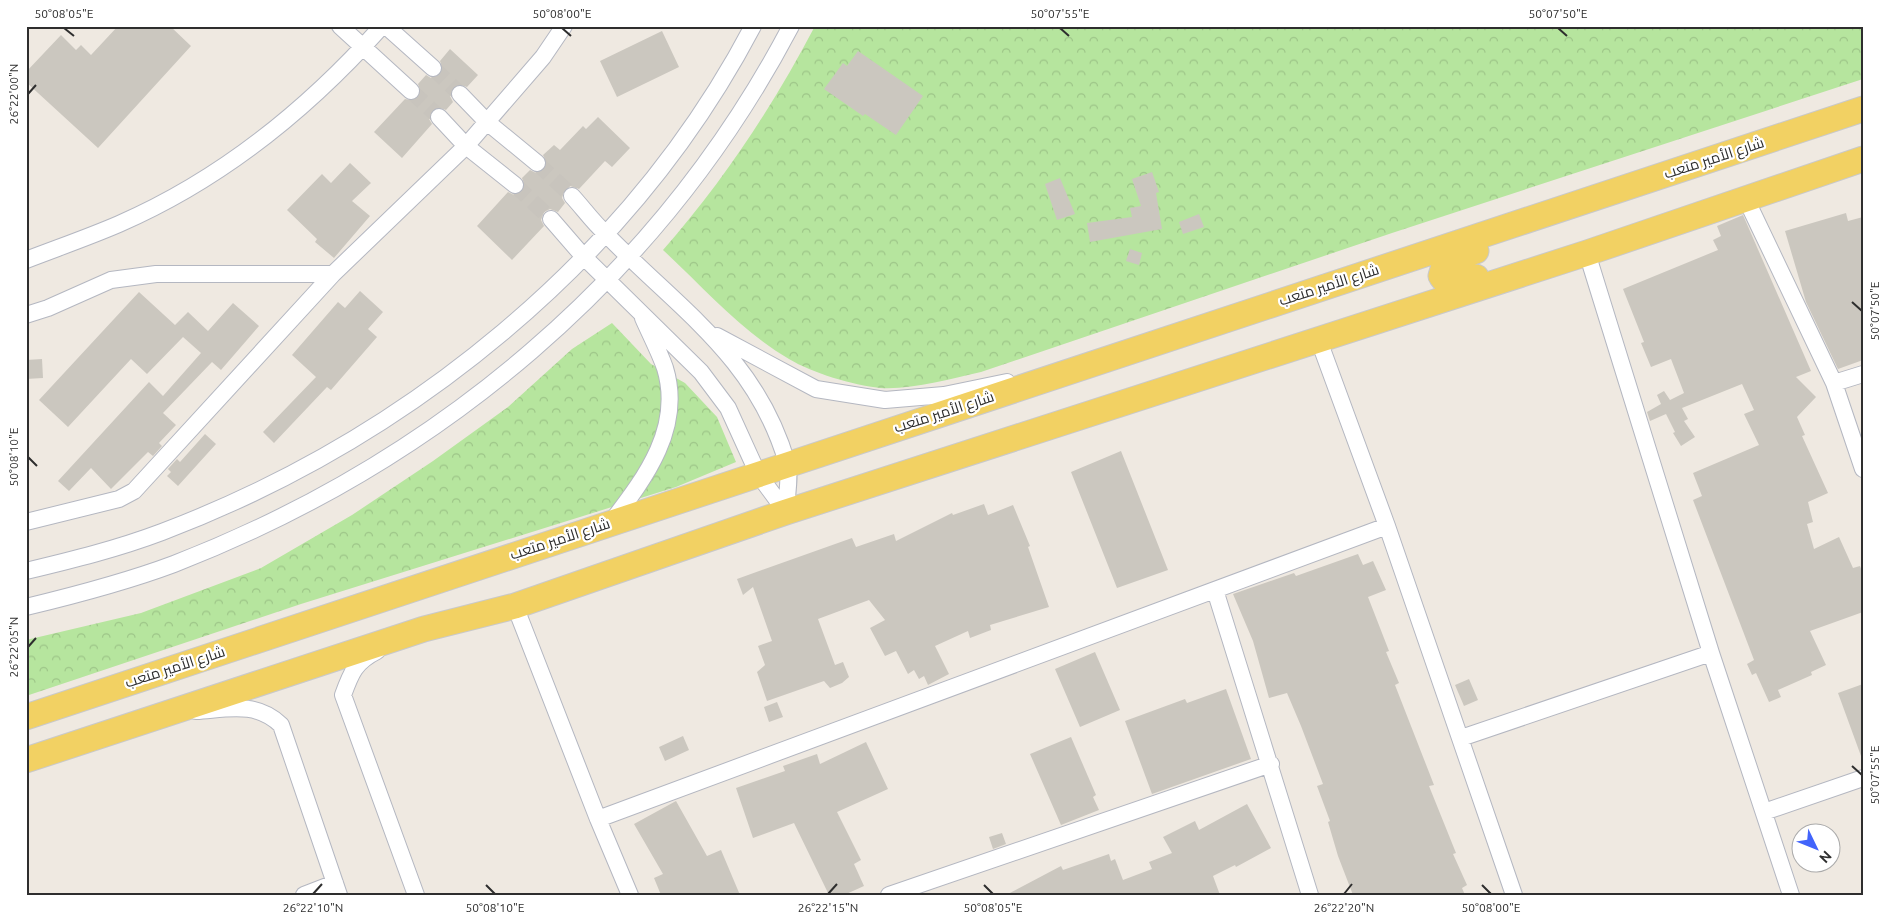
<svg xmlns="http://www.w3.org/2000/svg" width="1889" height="921" font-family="Ubuntu,Cairo,sans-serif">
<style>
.park{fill:url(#park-crowns)}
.building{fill:#cbc7bf}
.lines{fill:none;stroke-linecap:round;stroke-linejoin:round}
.street-tunnel{stroke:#c8c4bd;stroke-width:16;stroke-dasharray:16 8;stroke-linecap:butt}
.street-casing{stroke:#b4b7c1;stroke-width:18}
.primary-casing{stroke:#c9c9c9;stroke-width:27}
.street{stroke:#fff;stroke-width:16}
.primary{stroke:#f2d163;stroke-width:25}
.ticks{fill:none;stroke:#2e2e2e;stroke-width:2}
.labels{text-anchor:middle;stroke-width:4.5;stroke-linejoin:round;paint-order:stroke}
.street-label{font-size:15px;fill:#2e2e2e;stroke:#fff}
.neatline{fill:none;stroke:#2e2e2e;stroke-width:2}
.ticks-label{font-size:12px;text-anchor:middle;fill:#2e2e2e}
</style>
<defs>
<pattern id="park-crowns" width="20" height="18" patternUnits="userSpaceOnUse" patternTransform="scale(1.25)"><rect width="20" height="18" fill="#b6e59e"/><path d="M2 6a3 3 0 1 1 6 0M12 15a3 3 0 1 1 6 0" fill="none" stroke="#9dc588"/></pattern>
</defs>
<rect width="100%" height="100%" fill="#efe9e1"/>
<path class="park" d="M815 26H1863V79L1392 233 981 372C950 379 911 390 880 388 853 385 812 373 789 359 742 332 703 287 663 250 723 182 773 106 815 26Z
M612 323 651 364 685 383 717 417 736 462 676 487 301 604 26 696V640L141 613 261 568 352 515 433 461 508 407 572 349Z"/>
<path class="building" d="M118 26H170L191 46 98 148 26 82V72L61 35 76 50 81 45 91 55Z
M662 31 679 67 617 97 600 61Z
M450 49 478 75 467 87 458 84 453 87 450 96 453 102 446 110 437 107 432 110 429 119 432 124 402 158 374 132 405 99 414 101 419 97 421 93 418 84 426 75 431 78 440 75 443 70 440 61Z
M858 51 923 96 896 135 865 114 863 116 824 89 843 63 847 66Z
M598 117 630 148 612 167 605 161 579 189 570 186 565 189 562 198 565 203 558 212 550 209 544 212 541 220 544 226 512 260 477 226 508 192 514 195 522 192 525 186 522 178 530 170 536 173 544 170 547 164 543 155 554 145 560 150 583 126 586 129Z
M350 163 371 183 352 201 370 216 334 258 315 242 317 239 287 210 322 174 331 183Z
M1152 172 1159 192 1156 193 1162 229 1090 242 1087 223 1132 217 1130 208 1141 206 1132 179Z
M1060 178 1075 214 1057 220 1045 184Z
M1846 213 1848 221 1863 217V360L1838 369 1806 302 1785 231Z
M1199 214 1204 227 1183 234 1179 222Z
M1743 215 1811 371 1796 377 1816 397 1797 417 1805 435 1802 436 1828 493 1808 502 1813 522 1807 524 1814 549 1839 537 1853 568 1860 566 1863 574V612L1810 631 1826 665 1811 672 1812 675 1778 690 1781 697 1769 702 1756 673 1752 675 1747 664 1754 660 1693 500 1702 496 1693 473 1759 445 1744 414 1754 410 1742 384 1682 408 1688 419 1684 421 1695 437 1681 446 1673 433 1675 432 1666 414 1650 421 1647 412 1661 404 1657 395 1664 391 1670 400 1684 393 1671 359 1651 367 1641 343 1644 342 1623 289 1718 250 1713 240 1721 236 1717 226Z
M1130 249 1142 253 1139 265 1126 261Z
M360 291 383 312 368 329 377 337 331 390 327 387 274 443 263 432 316 377 292 355 338 302 345 308Z
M139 292 175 325 188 312 208 331 233 303 259 326 221 370 212 362 163 413 176 425 159 443 162 446 153 456 148 452 111 489 91 468 69 491 58 481 149 382 163 396 201 353 183 337 147 374 131 359 68 427 39 400Z
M42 359 43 378 26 379V360Z
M205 434 216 444 178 486 167 476 171 472 168 469 177 459 180 462Z
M1121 451 1168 570 1117 588 1071 472Z
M984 504 988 515 1013 505 1030 546 1028 547 1049 607 990 625 991 630 970 638 968 631 935 646 949 674 928 685 924 676 919 679 914 670 908 674 896 651 885 656 870 628 885 620 869 600 818 619 835 665 843 662 849 677 842 683 830 688 824 681 767 701 757 672 765 665 758 646 772 641 753 587 743 595 737 579 852 538 856 547 894 534 896 541 952 513 953 515Z
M1358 554 1363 565 1373 561 1386 590 1368 597 1389 651 1386 652 1399 683 1395 685 1434 785 1429 786 1456 853 1453 854 1467 885 1462 888 1465 895H1353L1338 856 1328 822 1330 821 1317 786 1323 784 1301 726 1287 693 1269 698 1253 641 1233 594 1294 573 1296 576Z
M1095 652 1120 710 1080 727 1055 669Z
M1469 679 1478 700 1464 706 1455 685Z
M1863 684V756H1861L1838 693Z
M1226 689 1251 759 1152 794 1125 721 1185 699 1187 703Z
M777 702 783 717 769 722 764 707Z
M683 736 689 750 665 761 659 747Z
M1071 737 1096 795 1093 797 1099 810 1061 825 1030 754Z
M866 742 888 789 837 812 861 860 854 864 864 886 844 895H829L794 823 753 838 736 788 785 771 783 766 817 754 820 764Z
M676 801 707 856 721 850 740 895H661L654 878 663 874 634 824Z
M1247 804 1271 848 1236 867 1235 865 1213 876 1220 895H1006L1061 866 1063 870 1109 854 1111 861 1115 859 1123 880 1152 869 1149 862 1172 853 1163 837 1195 821 1199 830Z
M1002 833 1006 844 993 849 989 837Z"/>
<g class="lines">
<path class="street-tunnel" d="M433 68 460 94
M411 91 439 117
M537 163 572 196
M515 185 551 219"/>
<g class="street-casing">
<path id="street" d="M340 26 411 91
M386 26 433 68
M460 94 487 122 537 163
M439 117 466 146 515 185
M572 196C583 208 593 222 605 233 677 308 756 356 787 463 791 477 786 497 786 512
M1746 199 1834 383 1863 469
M551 219 583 256 701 372 728 408 758 474 786 512
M1587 253 1711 653 1791 895
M26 260C57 248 89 237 119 224 220 180 309 108 382 26
M26 315 48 308 111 280 156 274H333
M717 336 816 389 885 400 944 395 1007 382
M1318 338 1387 526 1514 895
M1834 383 1863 374
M612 521C646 477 683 427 665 368 659 351 650 334 643 318
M26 522 119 499 134 491 333 274 466 146 543 57 564 26
M26 571C72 560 117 549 162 532 407 439 630 260 753 26
M1215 590 1310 895
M515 606 598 819 630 895
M26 607C76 595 126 582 174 564 437 462 659 277 791 26
M377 651C355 662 351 673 343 695L416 895
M196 711C228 709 256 701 281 725L339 895
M1461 738 1711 653
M1764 812 1863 778
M598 819 1387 526
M304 895 335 883
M889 895 1271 764"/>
</g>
<g class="primary-casing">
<path id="primary" d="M1476 277 1445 281 1441 276 1444 266 1458 257 1476 251
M26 717 1863 109
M26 760 424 629 515 606 786 512 1587 253 1863 159"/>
</g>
<use href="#street" class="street"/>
<use href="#primary" class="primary"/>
</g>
<path class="ticks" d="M64 28 74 36M562 28 571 36M1060 28 1069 36M1558 28 1567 36M28 94 36 85M1852 302 1862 311M28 457 37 466M28 647 36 638M1852 766 1862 775M486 885 495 894M984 885 993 894M1482 885 1491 894M313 894 322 884M828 894 837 884M1344 894 1352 884"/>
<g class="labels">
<g class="street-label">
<text transform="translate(1714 158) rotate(-18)" y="5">شارع الأمير متعب</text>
<text transform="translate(1329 285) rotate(-18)" y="5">شارع الأمير متعب</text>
<text transform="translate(944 412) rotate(-18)" y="5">شارع الأمير متعب</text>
<text transform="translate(560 539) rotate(-18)" y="5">شارع الأمير متعب</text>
<text transform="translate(175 667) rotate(-18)" y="5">شارع الأمير متعب</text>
</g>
</g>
<rect width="1889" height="921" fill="none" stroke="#ffffff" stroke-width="55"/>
<g transform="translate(1816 848) rotate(133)"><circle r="24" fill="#ffffff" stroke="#ababab"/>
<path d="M0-4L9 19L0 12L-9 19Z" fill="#4264fb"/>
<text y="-8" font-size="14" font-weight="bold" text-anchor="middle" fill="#2e2e2e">N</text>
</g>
<rect x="28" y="28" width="1834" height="866" class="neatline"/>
<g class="ticks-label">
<text x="64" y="18">50°08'05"E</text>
<text x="562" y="18">50°08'00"E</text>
<text x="1060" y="18">50°07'55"E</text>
<text x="1558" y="18">50°07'50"E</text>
<text transform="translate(14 94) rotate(-90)" y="4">26°22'00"N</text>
<text transform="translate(1875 311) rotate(-90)" y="4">50°07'50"E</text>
<text transform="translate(14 457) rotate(-90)" y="4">50°08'10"E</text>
<text transform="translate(14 647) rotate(-90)" y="4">26°22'05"N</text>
<text transform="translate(1875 775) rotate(-90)" y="4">50°07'55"E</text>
<text x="313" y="912">26°22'10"N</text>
<text x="495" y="912">50°08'10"E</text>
<text x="828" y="912">26°22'15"N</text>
<text x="993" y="912">50°08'05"E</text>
<text x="1344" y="912">26°22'20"N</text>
<text x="1491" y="912">50°08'00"E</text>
</g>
</svg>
